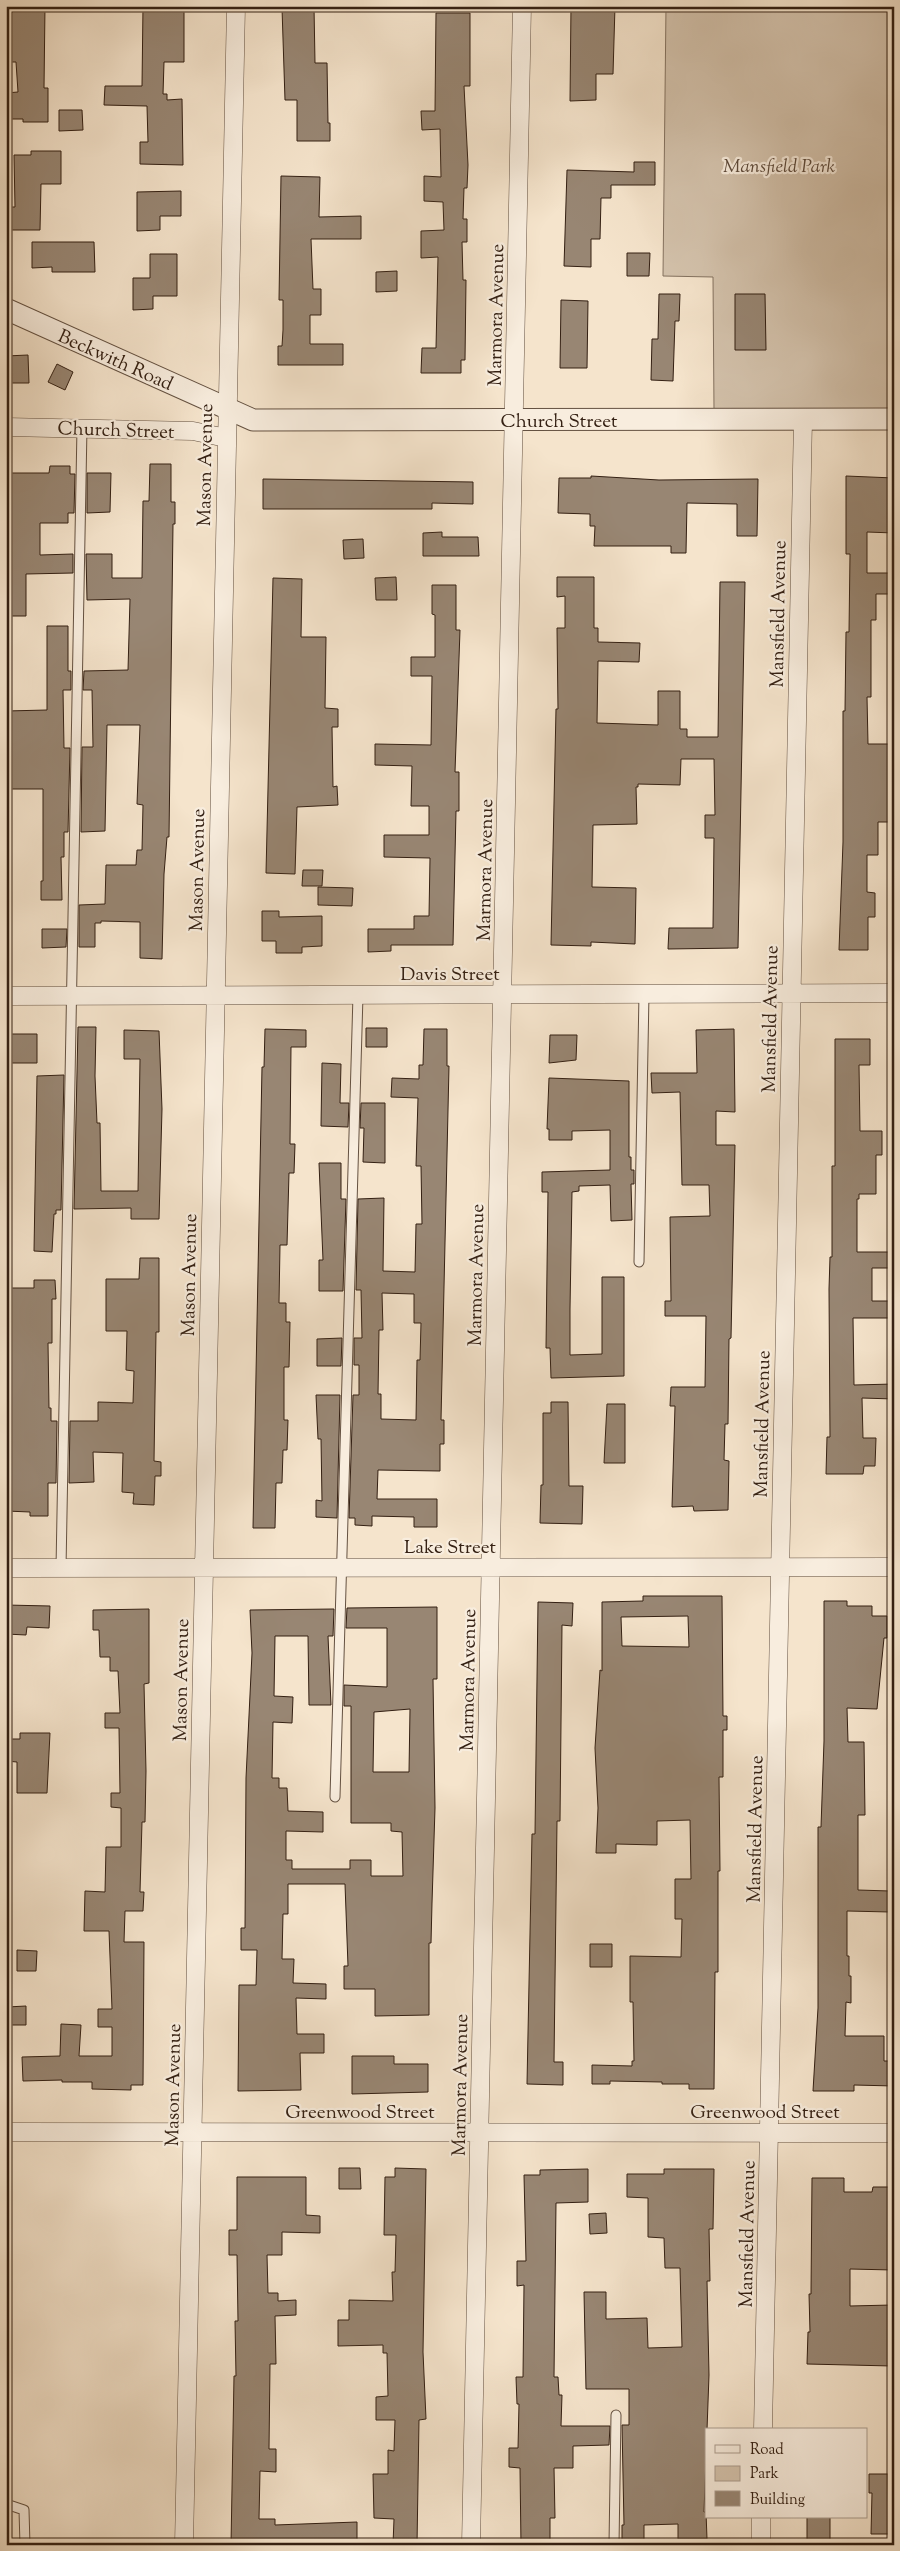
<svg xmlns="http://www.w3.org/2000/svg" width="900" height="2551" font-family="'Sorts Mill Goudy',serif">
<style>
.green{fill:#d4c3ad;stroke:#847260}
.building{fill:#988673;stroke:#342013;fill-rule:evenodd}
.lines{fill:none;stroke-linecap:round;stroke-linejoin:round}
.service-casing{stroke:#645141;stroke-width:11}
.minor-casing{stroke:#645141;stroke-width:19}
.tertiary-casing{stroke:#645141;stroke-width:23}
.service{stroke:#f8edde;stroke-width:9}
.minor{stroke:#f8edde;stroke-width:18}
.tertiary{stroke:#f8edde;stroke-width:21}
.labels{text-anchor:middle;stroke-width:4.5;stroke-linejoin:round;paint-order:stroke}
.park-label{font-size:19px;font-style:italic;fill:#5c493a;stroke:#f8edde}
.street-label{font-size:19px;fill:#342013;stroke:#f8edde}
</style>
<rect width="100%" height="100%" fill="#f5e4cc"/>
<filter id="stains"><feTurbulence type="fractalNoise" baseFrequency=".004" numOctaves="4"/><feColorMatrix values="0 0 0 0 .2 0 0 0 0 .09 0 0 0 0 .02 0 0 0 .5 -.17"/></filter>
<radialGradient id="worn" r=".72"><stop offset=".6" stop-color="#630" stop-opacity="0"/><stop offset="1" stop-color="#630" stop-opacity=".3"/></radialGradient>
<path class="green" d="M666 6H894V410L714 411 713 277 663 276Z"/>
<path class="building" d="M45 6 44 88H48V122H23V119H6V93L18 92 16 62H6V7Z
M143 6H184V62H164L163 94H167V100L182 99 183 165 140 164V142H148L147 106 104 105 105 86H142Z
M571 6H615L613 74H596V100L570 101Z
M314 7 315 63H327L328 123H330V141H297V100H285L282 8Z
M436 13H470V86H464L468 165 467 188H464L463 219H467V242H462L463 280H466L465 360H461V373H421L422 348H436L438 257 421 258V231L444 230 443 202 424 201V176L441 177 440 129 422 130 421 111H435Z
M59 110H82L83 130 59 131Z
M31 151H61V184H41L40 230H6V207H15L14 155H31Z
M634 162H655V185H611V198H601L600 239H591V267L564 266 567 170 634 172Z
M281 176 320 177 319 217 361 216V239H311L313 289H321V315H310V344H343V365H278V346H282L283 330V300H279Z
M181 191V216H160V230L137 231V192Z
M32 242H94L95 272H52V267L32 268Z
M627 253H650L649 276H627Z
M150 254H177V296H153V309L133 310V278H150Z
M397 271V291L376 292V272Z
M659 294H680L679 321H675L673 381 651 380 652 339H658Z
M735 294H765L766 350H735Z
M561 300 588 301 587 368H560Z
M28 355 29 383H8L6 356Z
M57 364 73 372 65 390 48 382Z
M150 464H171V502H175V524H173L169 837H167L164 874 162 959 140 958V922L101 921V923H95V947H79V905L105 904 106 865H136L137 850H142L143 805 137 804 140 725H107L105 831 81 832 82 747H93L92 690H83L84 671 128 670 130 599 87 600 86 554H112V578H142L143 501H149Z
M50 466H70V474H75L74 513H68V523H40V555L73 554V573L26 574V616H6V473H49Z
M87 473H111L110 512 87 513Z
M591 476 659 480 758 479 757 536H737V504L687 503 686 553H671V546H594L595 526H590V514L558 513 559 478H591Z
M846 476 894 478V533L867 532V573H894V594H876V620H871V697H867L868 744H894V762L889 763V822H878V855H867V892L875 893V917H868V950H839L843 842V711H845L846 632H849L850 554H846Z
M263 479 473 482V504L432 503V509H263Z
M442 532V537H478L479 556H423V533Z
M363 539 364 558 344 559 343 540Z
M396 577 397 600H376L375 578Z
M557 577H594V628H598V642L640 643 639 662 598 661 597 723 658 725V691H680V729H687V737H718L720 582H745L738 948 668 949 669 928H713L714 838H705V815H715L714 759H681L680 785 638 784V787H636L637 824 593 825 592 887 636 888 635 944 591 942V946L551 945 556 709H558L557 628H565V596L557 597Z
M273 578 302 579 301 637H326L325 708 338 709V727H332L333 787 337 786 338 805 297 807 295 874 266 873Z
M432 585H456V630H460L455 772H459V811H456L453 945H391V951L368 952V929H414V916H429L430 858 384 857V835H429V806H411L412 766 375 765V744L431 745 432 676H411V657H435V615L432 614Z
M47 626H68V671H71V690H63L64 748H70L68 832H64V857H61L62 900H41V881H43V789H6V711L47 710Z
M303 870H323L322 886H302Z
M318 887 353 888 352 906 318 905Z
M262 911H279V917L322 916V946L302 947V953H276V941H262Z
M42 929H67L66 947 42 948Z
M78 1027H96L95 1076 97 1123H100L101 1191H138L140 1059H124V1030L159 1031 162 1109 159 1219H131V1208L74 1209Z
M366 1028H387V1047H366Z
M265 1029 306 1030V1047H291L290 1144H295L294 1173H289L287 1245H280L279 1303H286V1322H290L289 1367H284V1420H288L287 1450H283L282 1483H276L275 1528H253L262 1067H264Z
M424 1029H447V1066H449L441 1420H444V1444H440V1471L378 1470 377 1499H437V1527H414V1517L372 1516V1526L355 1525V1518H349L353 1395H359V1365H354V1338H362L361 1290H356L358 1199 384 1198 383 1271 415 1272 416 1224H422L421 1166H416L418 1098 391 1097 392 1078 419 1079V1065H423ZM382 1293 414 1294V1323H421L420 1360H417L416 1420 381 1419V1394H378L379 1330H383Z
M734 1029 735 1112 716 1111V1145H735L731 1338 729 1339 728 1424H725L724 1460 729 1461 728 1510 694 1511 693 1506 672 1507 675 1406H670L671 1387H705L706 1316H665V1301H671L670 1217 710 1216 709 1185H682L680 1092 652 1093 651 1073H697L696 1030Z
M6 1034H37V1063H6Z
M550 1035H577L576 1060 549 1063Z
M835 1039H870V1065H859L860 1131H882V1155H876V1194H859V1199H857V1252H894V1268H872V1301H894V1318H853L854 1385 894 1384V1399L862 1398 863 1438H876L875 1466H864L863 1474H826L827 1437H830L829 1289 830 1257H832V1166H835Z
M322 1063 341 1064 340 1103H349L348 1127 321 1126Z
M64 1075 61 1210H56V1214H54L52 1252 34 1251 37 1076Z
M549 1078 629 1081V1157H631V1170H634V1184H631L632 1220 611 1221 610 1185 579 1186V1191L572 1192 570 1309V1355L602 1354V1277H624V1376L551 1378 550 1348H546L548 1192H542V1172L610 1170V1130L572 1131V1140H549V1129H547Z
M361 1103H385V1163L363 1162 364 1128H360Z
M319 1163H341V1199H346L343 1291H319V1260H323Z
M140 1258H159V1332H156L154 1461 161 1462V1476H155L154 1505 133 1504 134 1493 122 1492 123 1453 93 1452 94 1482 69 1483 70 1421H98V1402L133 1403 134 1371 126 1370 127 1331H106V1279H139Z
M34 1280H55L56 1299H52V1343H48L49 1408H51V1421H57L56 1483H48V1516H30V1512L6 1511V1288H34Z
M342 1338 341 1366H317V1339Z
M316 1395H340L337 1518 316 1517V1500L322 1501 321 1439H318Z
M551 1402H568L569 1486H583L582 1524 540 1523 541 1485H543V1413H551Z
M607 1404H625V1463H604Z
M643 1596H722L723 1716H727V1730H723V1777H719L720 1871H718V1972H715L714 2089H689V2084H662V2082L610 2081V2084H592V2065L632 2066V2061H634L633 2002H630V1956L681 1957 682 1919H675V1879H691L690 1820 657 1821V1845L616 1844V1853H596L598 1808 595 1748 600 1670 602 1671V1602L643 1601ZM688 1616 689 1647 622 1646 621 1617Z
M824 1601H847V1606H872V1616H887V1638H884L877 1709 847 1708 848 1742H864L865 1815H858V1890L890 1891V1912L847 1911V1956H849V1976H851V2003L846 2002 845 2036H884V2061H894V2086L854 2085V2091H813L818 2008V1827H821L824 1741Z
M538 1602 573 1603 572 1626 562 1625 560 1821H557L554 2062H563V2085L527 2084 532 1834H535Z
M6 1605 50 1606 49 1628 27 1627 26 1635 6 1634Z
M437 1607V1679H433L435 1808 432 1903 431 1943H429V2015L375 2016V1989H344V1966H348L345 1884H288V1914H283L282 1959H294L293 1983 326 1984V1999L296 1998 297 2034H324V2053H300L301 2090 238 2091 239 1985H256L257 1950H241V1928H245L246 1778 252 1653 250 1610 334 1609 333 1636H328L331 1705H309L308 1636H275L274 1696 293 1697 292 1723 273 1722 272 1778H279V1788H287L288 1811 323 1812V1832L286 1831V1860H292V1869H350V1860H371V1876H403L402 1832 391 1831V1823H351V1706H344V1685L387 1687V1628H346L347 1608ZM410 1709 409 1772H373L374 1712Z
M149 1609V1683L144 1684 146 1771 145 1822H142L140 1892H144L143 1911H125L124 1942H144L143 2085H131V2090L92 2089V2082H62V2080L23 2081 22 2057 60 2056 61 2024 81 2025 79 2056H112V2027H98V2009H112L109 1931H84L85 1891 105 1892 106 1847H121V1808L111 1807V1793H120L119 1728H105V1713H120L118 1671H110V1657H100L99 1630H93V1610Z
M20 1733H50L47 1793H17V1762L6 1761V1739H20Z
M590 1944H612V1967H590Z
M17 1950 37 1951 36 1971H17Z
M26 2006V2025H7V2007Z
M352 2056H394V2064H428V2092L352 2094Z
M339 2168H360L361 2189H339Z
M395 2168 426 2169 423 2352 426 2419 419 2420 417 2545H393L394 2519 374 2518 373 2474H388V2450L394 2451 395 2420H376V2397L388 2396 387 2353H383V2345L338 2346V2320H349V2300L393 2301 392 2272H395L396 2235H384L385 2177H395Z
M588 2169V2202L556 2203 554 2377H558L559 2395H562L561 2426H610L609 2445 573 2446V2468H554L555 2518H550V2545H521L520 2468 509 2467V2448H518L519 2404H517L516 2377H523L524 2285 517 2286V2261H526L524 2175H540V2170Z
M664 2169H714L713 2229H709L710 2281H707L709 2375 704 2512H706L707 2539H678V2524L644 2525V2544H622V2525H624L622 2425H629V2389H586L584 2292H606V2319L647 2318 648 2348 682 2347 680 2268H665L664 2238 648 2237V2198L627 2197V2174H664Z
M237 2177H306V2215L320 2216V2233L282 2232V2255H267L268 2293H278V2301L296 2300V2315L275 2316 276 2364H270L269 2449H276V2472L260 2471 259 2519H275V2525L357 2522V2544L231 2545 234 2376H236L235 2321H238L237 2255H229V2230H237Z
M812 2178H844V2192H872L873 2187H894L893 2270 850 2269V2306L892 2305V2366L807 2364 808 2332H810L809 2294H811Z
M606 2213 607 2233 590 2234 589 2214Z
M869 2474H888L889 2534H871L872 2493H869Z
M807 2517H830V2541H807Z"/>
<g class="lines">
<g class="service-casing">
<path id="service" d="M639 1262 644 994
M61 1568 82 427
M335 1797 358 995
M6 2504 24 2510 25 2545
M614 2545 616 2415"/>
</g>
<g class="minor-casing">
<path id="minor" d="M6 427 193 431 226 438
M6 996 894 993
M6 1568 894 1567
M6 2132 894 2133
M763 2430 803 419
M184 2545 236 6
M471 2545 522 6
M761 2545V2517"/>
</g>
<g class="tertiary-casing">
<path id="tertiary" d="M6 309 253 420 894 419"/>
</g>
<use href="#service" class="service"/>
<use href="#minor" class="minor"/>
<use href="#tertiary" class="tertiary"/>
</g>
<g class="labels">
<g class="park-label">
<text x="779" y="172">Mansfield Park</text>
</g>
<g class="street-label">
<text transform="translate(495 315) rotate(-89)" y="7">Marmora Avenue</text>
<text transform="translate(116 359) rotate(24)" y="7">Beckwith Road</text>
<text x="559" y="427">Church Street</text>
<text transform="translate(116 429) rotate(2)" y="7">Church Street</text>
<text transform="translate(204 465) rotate(-89)" y="7">Mason Avenue</text>
<text transform="translate(777 614) rotate(-89)" y="7">Mansfield Avenue</text>
<text transform="translate(196 870) rotate(-89)" y="7">Mason Avenue</text>
<text transform="translate(484 870) rotate(-89)" y="7">Marmora Avenue</text>
<text x="450" y="980">Davis Street</text>
<text transform="translate(769 1019) rotate(-89)" y="7">Mansfield Avenue</text>
<text transform="translate(188 1275) rotate(-89)" y="7">Mason Avenue</text>
<text transform="translate(475 1275) rotate(-89)" y="7">Marmora Avenue</text>
<text transform="translate(761 1424) rotate(-89)" y="7">Mansfield Avenue</text>
<text x="450" y="1553">Lake Street</text>
<text transform="translate(180 1680) rotate(-89)" y="7">Mason Avenue</text>
<text transform="translate(467 1680) rotate(-89)" y="7">Marmora Avenue</text>
<text transform="translate(754 1829) rotate(-89)" y="7">Mansfield Avenue</text>
<text transform="translate(172 2085) rotate(-89)" y="7">Mason Avenue</text>
<text transform="translate(459 2085) rotate(-89)" y="7">Marmora Avenue</text>
<text x="360" y="2118">Greenwood Street</text>
<text x="765" y="2118">Greenwood Street</text>
<text transform="translate(746 2234) rotate(-89)" y="7">Mansfield Avenue</text>
</g>
</g>
<rect width="900" height="2551" fill="none" stroke="#f5e4cc" stroke-width="25"/>
<rect x="8" y="8" width="885" height="2536" fill="none" stroke="#342013" stroke-width="2.5"/>
<rect x="12" y="12" width="875" height="2526" fill="none" stroke="#342013"/>
<rect x="705" y="2428" width="162" height="90" fill="#f8edde" stroke="#aa9b8d"/>
<rect x="715" y="2445" width="25" height="8" fill="#f8edde" stroke="#aa9b8d"/>
<text x="750" y="2454" font-size="15" fill="#342013">Road</text>
<rect x="715" y="2466" width="25" height="15" fill="#d4c3ad" stroke="#aa9b8d"/>
<text x="750" y="2478" font-size="15" fill="#342013">Park</text>
<rect x="715" y="2491" width="25" height="15" fill="#988673" stroke="#aa9b8d"/>
<text x="750" y="2504" font-size="15" fill="#342013">Building</text>
<rect width="100%" height="100%" filter="url(#stains)"/>
<rect width="100%" height="100%" fill="url(#worn)"/>
</svg>
